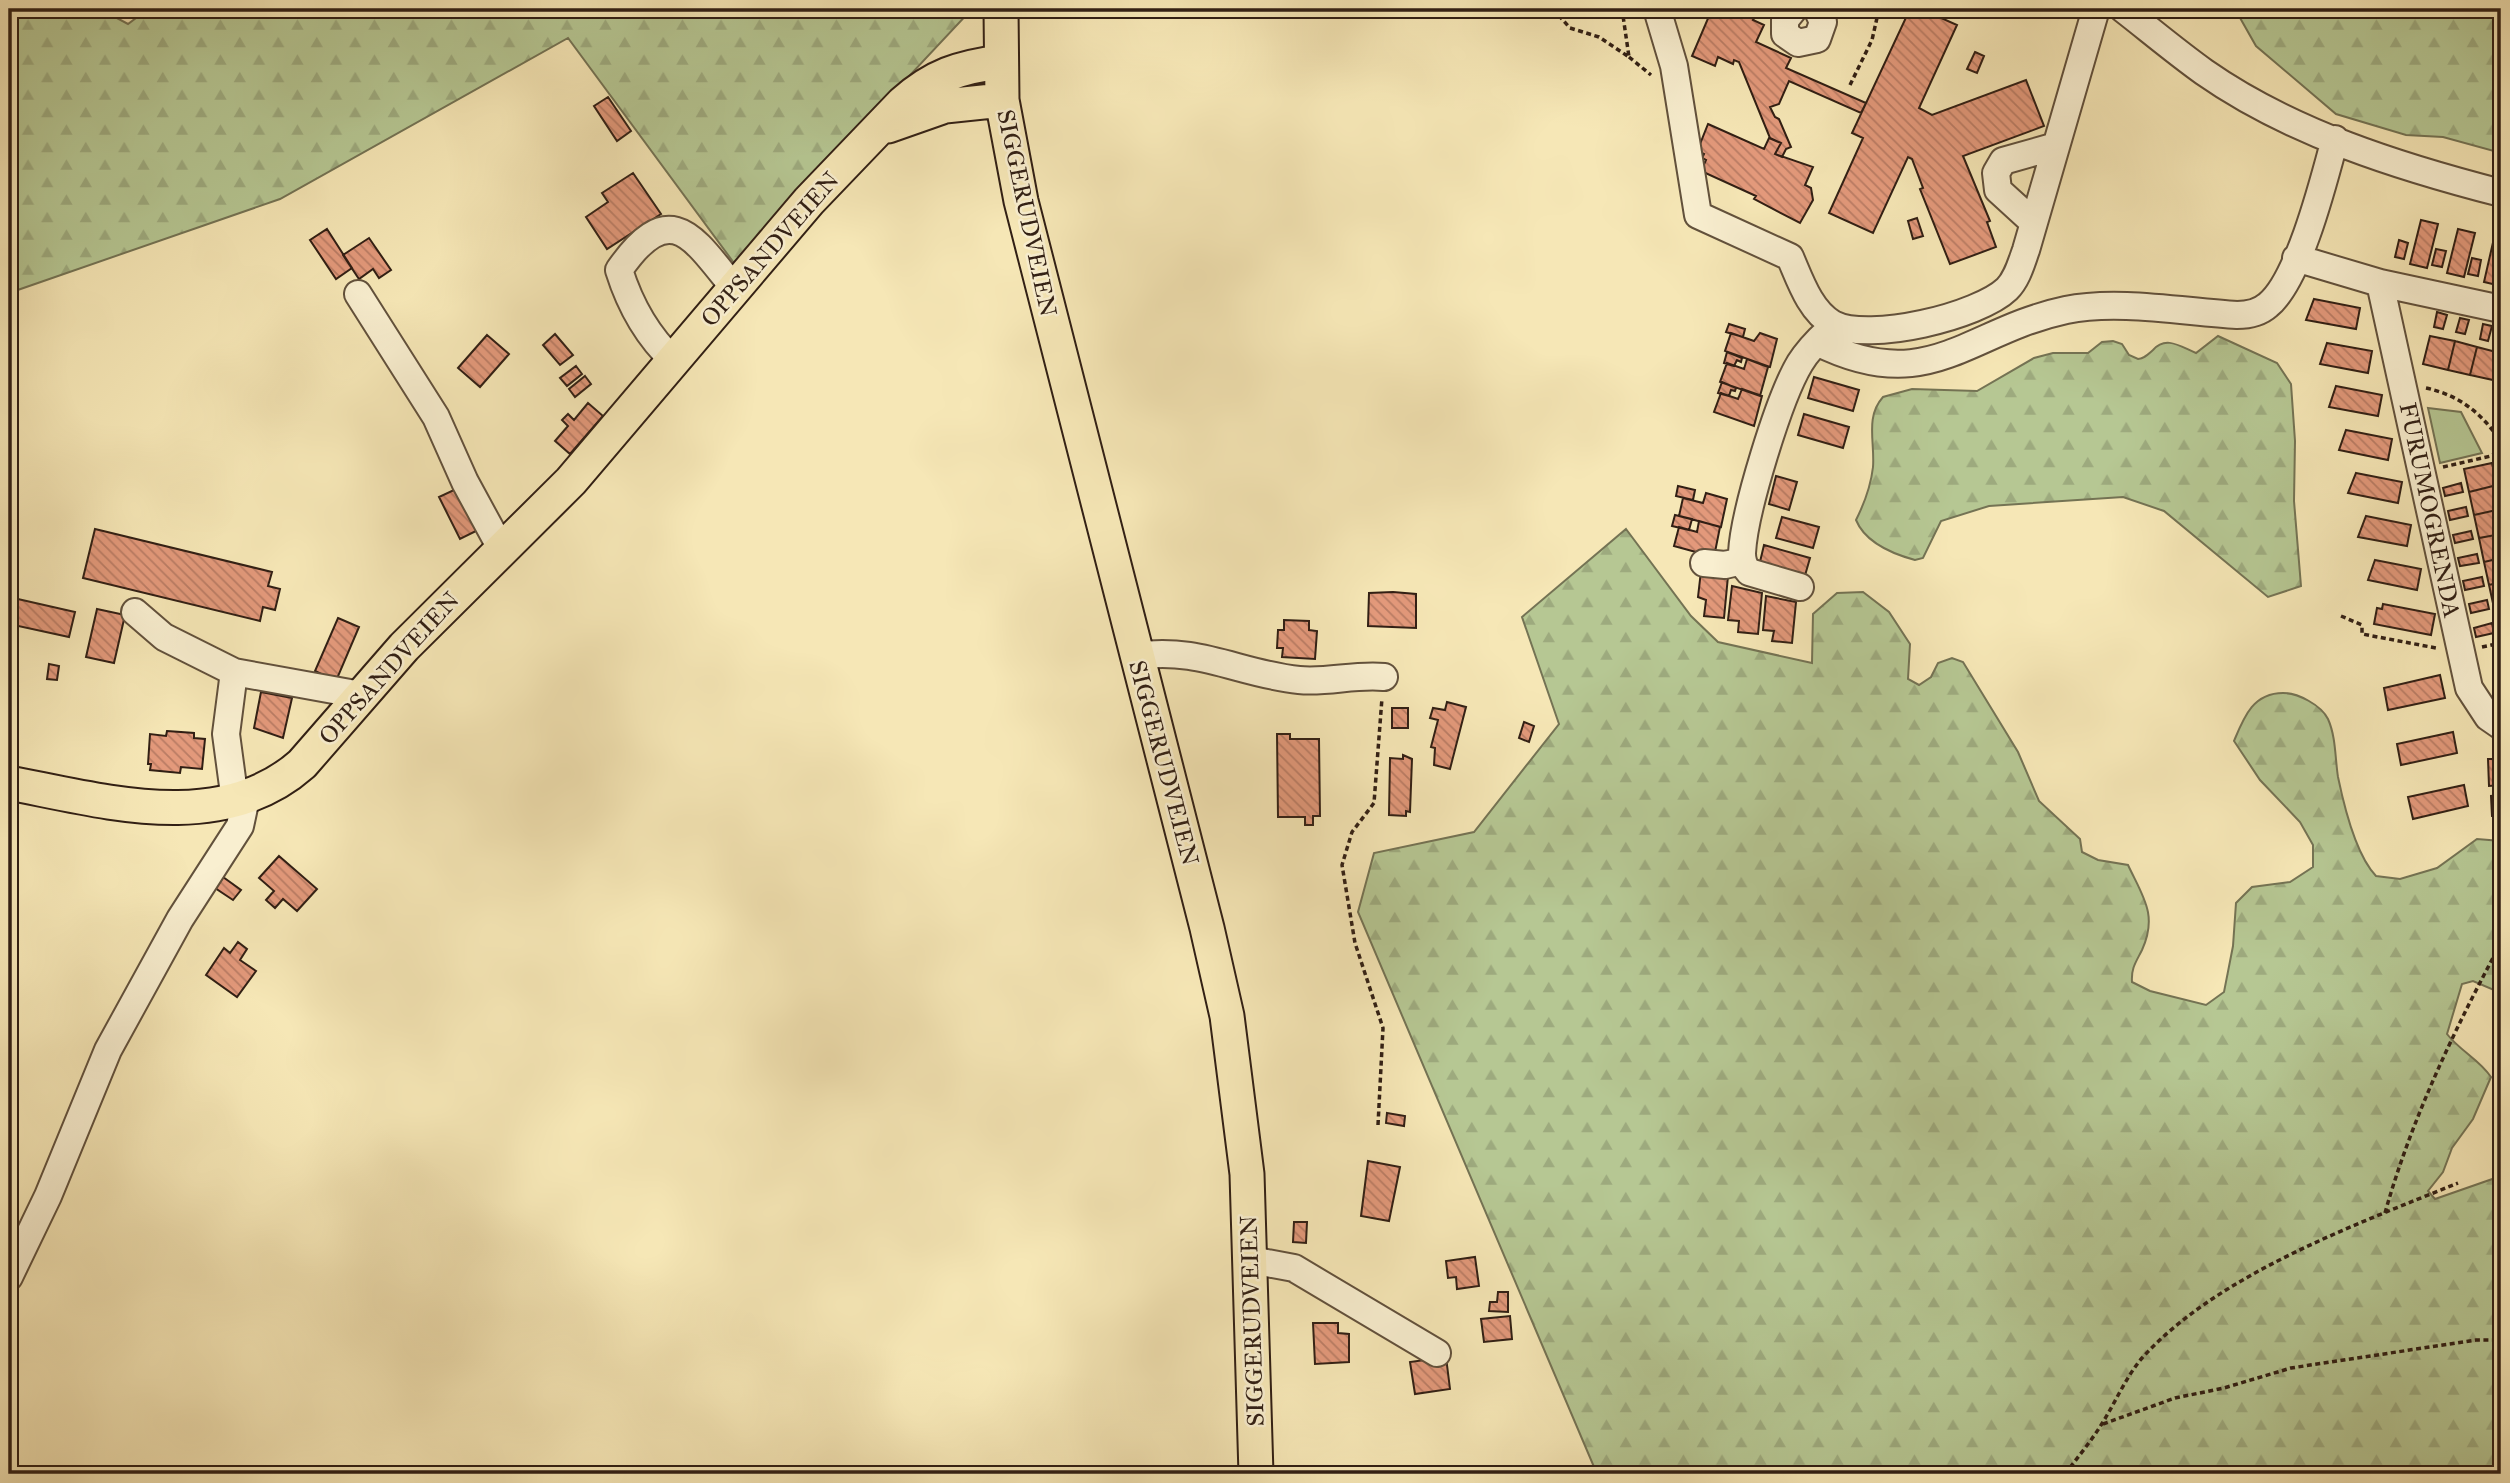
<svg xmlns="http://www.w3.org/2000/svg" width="2510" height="1483" font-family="'IM FELL Great Primer',serif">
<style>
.forest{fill:url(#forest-firs);stroke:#747354;stroke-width:2}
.park{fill:#b6c793;stroke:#747354;stroke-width:2}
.building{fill:url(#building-back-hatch);stroke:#311f14;stroke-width:2}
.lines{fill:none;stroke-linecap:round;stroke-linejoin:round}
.minor-casing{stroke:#62513c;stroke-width:30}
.major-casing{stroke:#311f14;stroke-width:37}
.path{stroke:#311f14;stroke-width:3.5;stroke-dasharray:5 3.5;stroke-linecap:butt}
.minor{stroke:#f9efd0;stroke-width:26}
.major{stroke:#f6e7b6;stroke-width:33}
.labels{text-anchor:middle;stroke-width:5;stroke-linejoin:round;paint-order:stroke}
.street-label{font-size:24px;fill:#311f14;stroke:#f9efd0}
</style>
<defs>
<pattern id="forest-firs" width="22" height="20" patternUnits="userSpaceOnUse" patternTransform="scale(1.75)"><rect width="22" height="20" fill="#b6c793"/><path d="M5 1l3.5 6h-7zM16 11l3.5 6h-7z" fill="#9daa7e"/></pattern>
<pattern id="building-back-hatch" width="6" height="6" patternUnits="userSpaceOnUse" patternTransform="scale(1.75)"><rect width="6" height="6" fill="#e3997b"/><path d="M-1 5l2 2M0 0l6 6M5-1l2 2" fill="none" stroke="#b97c64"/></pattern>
</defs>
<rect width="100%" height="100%" fill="#f6e7b6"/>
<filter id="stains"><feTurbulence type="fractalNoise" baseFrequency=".00286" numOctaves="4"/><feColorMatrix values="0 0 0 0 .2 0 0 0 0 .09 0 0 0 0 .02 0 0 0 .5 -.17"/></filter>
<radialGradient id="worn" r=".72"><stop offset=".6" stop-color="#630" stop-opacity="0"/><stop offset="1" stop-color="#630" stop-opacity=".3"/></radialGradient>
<path class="forest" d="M9 9H100L128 24 148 9H972L734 263 568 38 280 199 9 293Z
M2235 9H2501V153L2443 137 2406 135 2336 114 2256 46Z
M2218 336 2277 363 2291 384 2295 441 2294 501 2301 586 2268 597 2164 511 2123 497 1989 506 1941 521 1923 558 1915 560C1893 554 1865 542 1856 520 1864 504 1871 485 1873 467 1875 442 1865 417 1883 397L1912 389 1977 391 2034 358 2053 353H2088L2102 342 2113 341 2122 344 2129 355 2138 359C2145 358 2147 355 2153 350 2166 335 2181 347 2196 353Z
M1626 529 1691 616 1718 642 1812 663 1813 614 1837 593 1863 592 1889 612 1910 644 1908 679 1919 685 1931 677 1938 663 1952 658 1963 662 2018 752 2039 801 2080 839 2082 852 2098 860 2128 865C2143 897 2158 915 2142 950 2136 962 2131 968 2132 982L2150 991 2206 1005 2224 992 2233 946 2236 903 2252 887 2290 882 2313 867V845L2300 822 2260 780 2234 741C2244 717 2253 693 2283 693 2298 693 2321 705 2328 719 2336 737 2335 758 2338 777 2344 806 2356 855 2376 876L2400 879 2437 868 2477 839 2501 841V993L2473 981 2462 984 2447 1034C2460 1051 2479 1059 2491 1077L2473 1119 2452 1148 2443 1172 2428 1191 2435 1199 2501 1176V1474H1597L1358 912 1374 853 1474 832 1559 724 1522 617Z"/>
<path class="park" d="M2428 408 2461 412 2482 453 2440 463Z"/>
<path class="building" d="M1712 9H1758L1753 20 1764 25 1756 42 1791 58 1786 68 1866 103 1861 113 1789 81 1779 104 1770 107 1775 117 1779 119 1791 147 1786 149 1782 157 1775 154 1781 143 1770 138 1739 62 1734 60 1733 64 1718 57 1715 66 1692 56Z
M1910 9H1921L1957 25 1919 108 1932 115 2026 80 2044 126 1963 156 1990 221 1987 222 1996 247 1950 264 1920 189 1923 188 1912 159 1908 157 1873 233 1829 213 1863 138 1852 133Z
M1975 52 1984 56 1977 73 1967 69Z
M608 97 631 131 617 141 594 106Z
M1708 124 1764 149 1769 138 1781 143 1775 154 1813 167 1805 185 1811 188 1813 200 1800 223 1754 199 1756 196 1701 171 1706 160 1702 158 1704 154 1693 149 1700 144Z
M633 173 661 214 607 249 586 217 608 202 602 193Z
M1917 218 1923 236 1913 239 1908 221Z
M2421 220 2438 224 2427 268 2410 264Z
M327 229 352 268 336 279 310 240Z
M2458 229 2475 233 2464 277 2447 273Z
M369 238 391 270 379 278 373 269 359 279 343 255Z
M2494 238 2501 239V286L2484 282Z
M2399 240 2408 243 2404 259 2395 257Z
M2436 249 2446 251 2442 267 2432 265Z
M2472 258 2481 260 2478 276 2468 274Z
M2314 299 2360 308 2356 329 2306 320Z
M2437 312 2447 315 2443 329 2434 327Z
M2460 318 2469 320 2465 334 2456 332Z
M1729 324 1745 329 1743 337 1726 332Z
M2483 324 2492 326 2488 341 2480 339Z
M1731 333 1754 341 1760 333 1777 339 1770 367 1725 351Z
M555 334 573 355 560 365 543 345Z
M487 335 509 354 480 387 458 368Z
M2430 336 2455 341 2448 370 2423 364Z
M2455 341 2477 347 2470 375 2448 370Z
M2327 343 2372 351 2368 373 2320 364Z
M2477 347 2500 353 2493 380 2470 375Z
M1727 352 1742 358 1741 362 1737 360 1734 366 1724 363Z
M2500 353H2501V382L2493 380Z
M1747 359 1768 367 1760 396 1720 382 1727 363 1744 369Z
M576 366 582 374 567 386 560 378Z
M585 376 591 384 575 397 569 389Z
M1814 377 1859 390 1853 411 1808 398Z
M1722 382 1736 388 1735 391 1731 390 1729 396 1718 393Z
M2336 386 2382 395 2378 416 2329 407Z
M1742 389 1762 396 1754 426 1714 412 1721 393 1738 399Z
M588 403 603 416 570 454 555 441 568 426 562 420 568 414 574 420Z
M1804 414 1849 427 1843 448 1798 435Z
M2346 430 2392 439 2388 460 2339 450Z
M2492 463 2497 485 2469 492 2464 469Z
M2356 473 2402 482 2398 503 2348 493Z
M1776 476 1797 482 1789 510 1769 504Z
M2461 483 2463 492 2445 496 2443 488Z
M2497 485 2501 509 2474 515 2469 492Z
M1678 486 1695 490 1693 500 1676 496Z
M456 489 478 530 460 539 439 497Z
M1706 493 1727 499 1721 527 1679 516 1683 498 1703 503Z
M2466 507 2468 516 2450 520 2448 511Z
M2501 509V534L2479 538 2474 515Z
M1675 515 1692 519 1689 530 1672 526Z
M2366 516 2411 525 2407 546 2358 537Z
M1782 517 1819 527 1813 548 1776 538Z
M1699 521 1720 527 1714 557 1674 546 1679 527 1697 532Z
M95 529 272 572 268 586 280 589 275 610 263 607 260 621 83 578Z
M2471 531 2473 539 2455 543 2453 535Z
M2501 534V558L2484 562 2479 538Z
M1764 545 1810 558 1804 579 1759 566Z
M2477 554 2479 563 2460 566 2458 558Z
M2501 558V582L2489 585 2484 562Z
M2375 560 2421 569 2417 590 2368 580Z
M1701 571 1728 576 1724 618 1704 616 1706 600 1698 597Z
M2482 577 2484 586 2465 590 2463 581Z
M2501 582V607L2494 608 2489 585Z
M1732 586 1762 593 1758 634 1738 632 1739 621 1728 620Z
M1393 592 1416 594V628L1368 626 1369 593Z
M1766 596 1796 602 1792 643 1772 641 1774 631 1763 630Z
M9 597 75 612 69 637 9 624Z
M2487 600 2489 609 2471 613 2469 604Z
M2383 604 2435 614 2431 635 2374 624 2377 608 2382 609Z
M97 609 125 615 114 663 86 657Z
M338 618 359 627 336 681 315 671Z
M1284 620 1309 621V630L1317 631 1315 659 1282 657 1283 648H1277L1278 630H1284Z
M2492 623 2494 633 2476 637 2474 628Z
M49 664 59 666 57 680 47 679Z
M2440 675 2445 698 2388 710 2384 688Z
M261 692 292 698 283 738 254 728Z
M1447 702 1466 707 1450 769 1434 765 1435 748 1431 747 1438 720 1430 718 1433 708 1445 710Z
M1392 708H1408V728H1392Z
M1524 722 1534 726 1529 742 1519 738Z
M167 731 194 733V738L205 739 202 769 181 767 180 773 150 770 151 764H148L150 734 166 736Z
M2453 732 2457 753 2401 765 2397 744Z
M1277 734H1290V739H1319L1320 816H1313V825H1305V817H1278Z
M1403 755 1412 759 1410 812 1406 811V816L1389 815 1390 758 1403 759Z
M2488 759H2501V785L2489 786Z
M2464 785 2468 806 2413 819 2408 797Z
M2501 795V815L2492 816 2491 796Z
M279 856 317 889 297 911 283 899 275 908 266 900 274 891 259 878Z
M223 877 241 890 233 900 215 888Z
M238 942 247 949 240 960 256 971 237 997 206 975 224 948 230 953Z
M1387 1113 1405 1116 1404 1126 1386 1123Z
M1368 1161 1400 1167 1389 1221 1361 1216Z
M1294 1222H1307L1306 1243 1293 1242Z
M1475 1257 1479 1286 1457 1289 1456 1277 1448 1278 1446 1261Z
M1498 1292H1508V1312L1489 1311 1490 1302H1497Z
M1510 1316 1512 1339 1484 1342 1481 1319Z
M1313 1323H1338V1333L1349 1334V1362L1315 1364Z
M1446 1357 1450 1389 1415 1394 1410 1362Z"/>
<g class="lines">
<g class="minor-casing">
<path id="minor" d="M1657 9 1674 66 1698 215 1790 257C1800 280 1810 311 1833 324 1869 343 1979 316 2007 289 2017 279 2021 264 2026 250L2096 9
M1794 9 1785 20V34L1798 43 1817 39 1823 22 1817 9
M2123 9C2150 30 2176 52 2204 72 2291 133 2400 167 2501 193
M2033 222 1998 190 1996 173 2003 161 2056 146
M2296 258 2380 283 2501 309
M2380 283 2469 688 2488 717 2501 726
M358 294 436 417 465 482 502 550
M1817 342C1929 398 1967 331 2066 310 2117 299 2185 312 2237 315 2249 315 2259 313 2268 305 2299 280 2324 180 2335 139
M674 361C647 336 630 305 619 270 671 195 694 239 735 289
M1704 563 1725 565 1742 561
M1800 587 1749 572C1744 567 1742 561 1742 553 1744 512 1779 398 1800 363 1808 350 1818 340 1829 330
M135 612 164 637 234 672 361 695
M1136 656C1198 646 1240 674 1299 680 1327 683 1355 674 1384 677
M234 672 226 734 235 801
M1251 1260 1294 1268 1437 1353
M9 1277 48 1196 108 1050 180 919 240 826 246 798"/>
</g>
<g class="major-casing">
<path id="major" d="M1001 9 1002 100 1021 201 1207 928 1227 1016 1247 1174 1256 1474
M888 126 945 106 1002 100
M9 783C104 801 221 836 302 764L404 647 571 481 809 201 903 103C933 76 960 67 1000 62"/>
</g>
<path class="path" d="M1553 9 1570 28 1599 37 1629 57 1622 9
M2060 9 2070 15
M9 13 12 9
M1629 57 1651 75
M1850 85 1872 40 1879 9
M2426 388C2459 395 2483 414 2501 442
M2443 467 2491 456 2501 450
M2341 616 2362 625V634L2436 648
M2482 647 2501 643
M1378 1125 1383 1028 1355 943 1342 865 1352 832 1374 803 1382 698
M2385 1213C2411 1120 2455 1028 2501 943
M2103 1424 2175 1398 2224 1388 2291 1368 2476 1340H2501
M2065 1474C2078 1457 2092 1440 2103 1422 2116 1401 2126 1377 2142 1358 2218 1274 2355 1225 2458 1183"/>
<use href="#minor" class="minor"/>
<use href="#major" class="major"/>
</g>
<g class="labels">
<g class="street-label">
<text transform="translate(1027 213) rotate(78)" y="8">SIGGERUDVEIEN</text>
<text transform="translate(770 249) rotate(-49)" y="8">OPPSANDVEIEN</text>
<text transform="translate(2430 510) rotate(78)" y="8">FURUMOGRENDA</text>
<text transform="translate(389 668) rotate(-48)" y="8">OPPSANDVEIEN</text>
<text transform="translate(1164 763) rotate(75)" y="8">SIGGERUDVEIEN</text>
<text transform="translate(1252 1321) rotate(-92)" y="8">SIGGERUDVEIEN</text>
</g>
</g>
<rect width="2510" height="1483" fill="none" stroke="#f6e7b6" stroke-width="35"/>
<rect x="10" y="10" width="2489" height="1462" fill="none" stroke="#311f14" stroke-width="3.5"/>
<rect x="18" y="18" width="2475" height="1448" fill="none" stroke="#311f14" stroke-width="2"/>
<rect width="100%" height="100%" filter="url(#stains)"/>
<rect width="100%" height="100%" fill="url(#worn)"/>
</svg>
